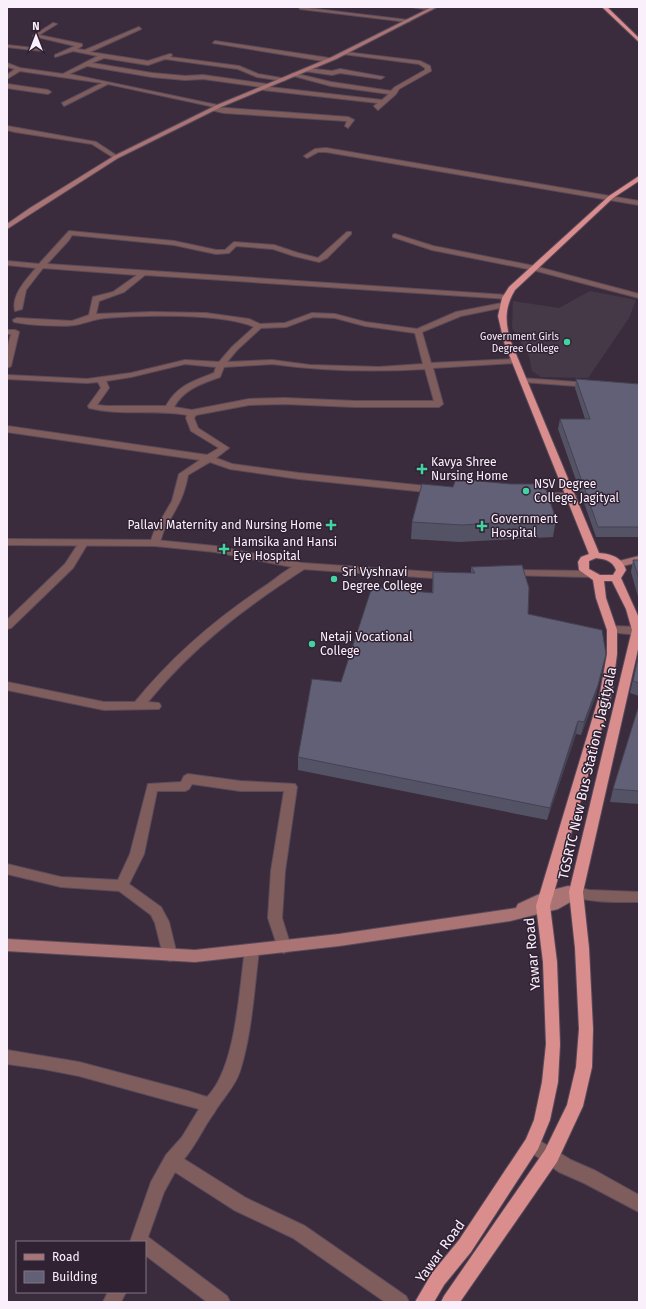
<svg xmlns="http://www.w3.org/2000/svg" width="646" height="1309" font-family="'Fira Sans',sans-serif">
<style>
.education{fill:#453948}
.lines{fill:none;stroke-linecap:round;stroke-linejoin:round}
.minor-casing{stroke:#5a4b5b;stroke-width:2}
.tertiary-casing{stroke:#5a4b5b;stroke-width:2}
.secondary-casing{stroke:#5a4b5b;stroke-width:2}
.trunk-casing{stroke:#5a4b5b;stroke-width:2}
.minor{fill:#805d5d;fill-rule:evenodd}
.tertiary{fill:#805d5d;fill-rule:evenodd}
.secondary{fill:#aa7474;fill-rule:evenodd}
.trunk{fill:#da8d8d;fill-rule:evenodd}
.wall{fill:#535365}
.shaded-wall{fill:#444353}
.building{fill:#616076;stroke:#444353}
.poi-dot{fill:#41d4a1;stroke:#312233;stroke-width:1.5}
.labels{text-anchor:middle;stroke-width:3;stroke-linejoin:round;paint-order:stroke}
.far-poi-label{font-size:10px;fill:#faf0fb;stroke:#312233;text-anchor:end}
.poi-label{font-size:12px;fill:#faf0fb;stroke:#312233;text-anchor:start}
.near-street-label{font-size:14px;fill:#faf0fb;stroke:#312233}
</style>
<rect width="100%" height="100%" fill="#3b2c3d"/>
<path class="education" d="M590 291 636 300 629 318 588 378 541 377 532 371 529 356 512 328 513 301 559 308Z"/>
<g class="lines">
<g class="minor-casing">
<path id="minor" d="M299 7 408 20 410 21 408 22 300 9Z
M411 7 433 9 431 10Z
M53 23 57 24 39 35 82 44V46L77 49 85 50 139 27 141 29 90 52 148 61 170 54 172 55 170 57 239 66 258 74 287 79 284 81 257 77 238 69 165 59 148 65 104 58 92 63 152 73 185 76 203 75 267 84 269 87 382 100 389 94 331 86 290 75 293 73 331 82 391 91 395 87 425 70V68L419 64 343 54 345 52 420 61 430 66 431 71 399 89 396 94 378 110 374 106 378 103 263 90 260 88 261 87 203 79 185 80 152 77 87 66 69 74 222 106 219 108 108 84 64 106 62 103 102 83 20 71 7 79V75L15 69 7 67V63L20 68 63 74 98 56 73 51 55 57V55L75 46 33 36Z
M215 41 329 58 332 60 329 62 213 43Z
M7 45 42 49 44 50 42 51 7 47Z
M306 68 332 71 340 69 384 77 381 79 340 73 332 75 304 71Z
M7 84 48 90 51 92 48 94 7 88Z
M213 107 348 117 354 120 348 128 345 126 347 121 224 113 211 110Z
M7 126 96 142 119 157 114 158 92 144 15 132 7 130Z
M326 148 639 201V205L326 152H318L307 158 304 156 315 149Z
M69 231 174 241 216 250H225L234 242 274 245 298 253 318 258 347 232H351V234L327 258 319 262 294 256 273 249 236 246 229 253 216 254 174 245 72 235 69 240 47 264 506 295 510 297 509 299 145 275 124 292 99 301 96 314 152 312 206 313 249 319 260 324 285 323 312 313 335 314 365 322 417 329 456 312 502 303H505V307L461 316 422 332 431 363 515 359 519 361 515 363 433 368 443 404 439 407H355L285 404 249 405 196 415 194 418 198 428 229 448 216 458 232 464 299 473 436 487 441 490 436 493 299 479 230 469 210 462 188 475C183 501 176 508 164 530 162 535 161 541 158 545H152L150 543 154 532 172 501 179 474 200 460 7 432V426L207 455 219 448 191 431 186 418 187 415C155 409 121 416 89 408L88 406 101 388 98 382 87 383 7 379V375L87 379 131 373 185 360 219 362 232 347 254 327C223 313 140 315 105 318 94 319 86 323 75 325 62 327 28 325 14 322L13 320 17 318 72 321 89 315 93 297 113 292 137 275 43 268 26 290 22 309 15 311C11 295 27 279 36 268L7 265V261L39 264ZM313 317 335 318 365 326 415 333 423 364 379 367 310 365 272 360 227 362 237 350 261 328 286 327ZM185 364 216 367 214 373C193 381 177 386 166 406H107L97 405 109 388 106 381 131 377ZM272 364C323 371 373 372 425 369L434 401H355L285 398 249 399 192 410 174 407C184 389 201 384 220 377L224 367Z
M395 234 433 246 534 266 639 294V298L533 270 432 250 393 237V235Z
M7 330H15L19 332 11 366 7 368V349L11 334H7Z
M520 378 590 383 594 385 590 387 523 382 519 380Z
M534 493H571L576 496 571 499 531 498 529 496 531 494Z
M83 540 88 543 73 568 11 628 7 629V620L65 564 80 541Z
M302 563 307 566 306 568C247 606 192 647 148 702L159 703 161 706 159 709 104 710 7 690V682L104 702H135C173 655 218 617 268 584 278 577 290 566 302 563Z
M188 774 240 781 295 784 297 787 285 871 282 918 291 947 289 951 284 953 279 951 268 918 271 871 284 791H240L192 784 189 789 185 791H157L144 854 129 884 161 907 169 922 177 955 175 959 170 961 165 959 163 955 155 923 151 915 119 891 61 887 7 874V864L61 877 118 880 130 854 148 784 181 782 184 776Z
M252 944 257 946 259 950C254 990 252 1033 240 1071 235 1087 222 1099 214 1113 203 1128 196 1145 184 1159L246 1198 305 1226 406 1296 409 1302H385L293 1238 234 1210 175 1172 164 1192 148 1237 227 1296 230 1302H207L145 1255V1242H130L151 1182 166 1155 182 1137 199 1109 79 1076 43 1069 7 1064V1050L79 1062 188 1091 207 1097C236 1068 239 991 245 950L247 946Z
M532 1136 571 1160 596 1171 639 1195V1212L584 1183 559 1172 526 1149 524 1144 526 1139Z
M108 1292H126L121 1302H103Z"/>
</g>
<g class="tertiary-casing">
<path id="tertiary" d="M7 539 155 540 215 546 302 563 447 573 452 576 447 579 302 569 215 552 155 546 7 545Z
M510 570 588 571 593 574 588 577 506 575 505 573Z
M612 626 639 627V635L608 632 607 630 608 628Z
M576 887 589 890 639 892V902C617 902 593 903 571 896L569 892 571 888Z"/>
</g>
<g class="secondary-casing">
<path id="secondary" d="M432 7H437L336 59 221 107 118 158 7 229V224L30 208 114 156 217 105 332 57Z
M639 556V562L619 567 614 564 615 562Z
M568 886 581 888 583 892 581 896 558 909 510 921 339 946 195 962 7 951V939L195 950 339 934 510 909 516 908 518 904 544 892Z"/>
</g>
<g class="trunk-casing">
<path id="trunk" d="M602 7H607L639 38V42Z
M639 176V181L613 198 515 290C504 308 505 323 511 342L599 553C611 554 622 557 626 570L621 578 639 618V645L583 892 589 948 593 1029 592 1067 583 1106 557 1162 460 1302H441L444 1296 545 1150 567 1105 576 1067 579 1029 575 948 569 892 632 630 626 609 612 581H604L606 598 617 630V654L612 693 550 906 557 962 560 1044 558 1082 550 1120 538 1149 471 1252 444 1285 434 1302H415L432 1273 459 1240 526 1139 534 1120 542 1082 546 1044 543 962 536 906 600 693 607 654V630L596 598 593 580 579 570 578 562 581 557 589 554 504 342 498 316 502 298 509 287 609 196ZM596 558C605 559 613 561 616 570L613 575H600L589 569V561Z"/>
</g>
<use href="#minor" class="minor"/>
<use href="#tertiary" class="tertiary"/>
<use href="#secondary" class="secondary"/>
<use href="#trunk" class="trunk"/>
</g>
<path class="wall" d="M576 379 639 384V537H596L558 429 560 419H585L575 388Z
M556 519 553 537 460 542 411 539 412 522Z
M633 560H639V600L631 572Z
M471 567 528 614 603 667 595 698 581 735 576 734 547 820 298 770V757L341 682 432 592 433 572 471 573Z
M639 652V696L630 693Z
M639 705V804L610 802 613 789Z"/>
<path class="shaded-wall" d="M606 654 595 698 581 735 584 722Z
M578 721 576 734 547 820 550 808Z"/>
<path class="building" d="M576 379 639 384V527H598L560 419H590Z
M456 479 511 484H544L556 519 462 525 412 522 422 484 453 487Z
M633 560H639V579Z
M522 565 529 588 528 614 602 630 606 654 598 685 584 722 578 721 550 808 298 757 312 679 341 682 372 587 433 593V572L475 573 471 567Z
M639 654V683L633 681Z
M639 705V791L613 789Z"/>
<g class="poi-dot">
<circle cx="567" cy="342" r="4"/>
<path d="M420 463h4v4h4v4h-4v4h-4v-4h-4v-4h4z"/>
<circle cx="526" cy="491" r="4"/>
<path d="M329 519h4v4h4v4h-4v4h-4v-4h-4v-4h4z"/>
<path d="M480 520h4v4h4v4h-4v4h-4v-4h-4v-4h4z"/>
<path d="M222 543h4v4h4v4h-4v4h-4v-4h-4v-4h4z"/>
<circle cx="334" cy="579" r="4"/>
<circle cx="312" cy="644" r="4"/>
</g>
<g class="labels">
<g class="far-poi-label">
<text x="559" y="340">Government Girls<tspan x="559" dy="12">Degree College</tspan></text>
</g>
<g class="poi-label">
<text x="431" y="466">Kavya Shree<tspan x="431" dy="14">Nursing Home</tspan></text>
<text x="534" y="488">NSV Degree<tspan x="534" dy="14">College, Jagityal</tspan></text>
<text x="491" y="523">Government<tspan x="491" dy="14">Hospital</tspan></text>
<text x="322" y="529" text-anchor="end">Pallavi Maternity and Nursing Home</text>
<text x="233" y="546">Hamsika and Hansi<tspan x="233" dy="14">Eye Hospital</tspan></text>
<text x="342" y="576">Sri Vyshnavi<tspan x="342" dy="14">Degree College</tspan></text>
<text x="320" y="641">Netaji Vocational<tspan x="320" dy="14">College</tspan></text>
</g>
<g class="near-street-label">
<text transform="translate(587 773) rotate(-77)" y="5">TGSRTC New Bus Station , Jagityala</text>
<text transform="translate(532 954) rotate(-95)" y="5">Yawar Road</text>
<text transform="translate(440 1251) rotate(-54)" y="5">Yawar Road</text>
</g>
</g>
<rect width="646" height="1309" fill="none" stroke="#faf0fb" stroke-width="16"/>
<rect x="16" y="1241" width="130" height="52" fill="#312233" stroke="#817483"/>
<rect x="24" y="1254" width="20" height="6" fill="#aa7474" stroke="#817483"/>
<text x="52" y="1261" font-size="12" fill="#faf0fb">Road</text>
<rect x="24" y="1271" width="20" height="12" fill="#616076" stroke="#817483"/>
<text x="52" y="1281" font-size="12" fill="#faf0fb">Building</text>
<g transform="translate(36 36)" stroke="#312233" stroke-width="3" paint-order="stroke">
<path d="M0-3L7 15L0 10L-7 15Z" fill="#faf0fb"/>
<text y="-6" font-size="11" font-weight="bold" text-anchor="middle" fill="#faf0fb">N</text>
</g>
</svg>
